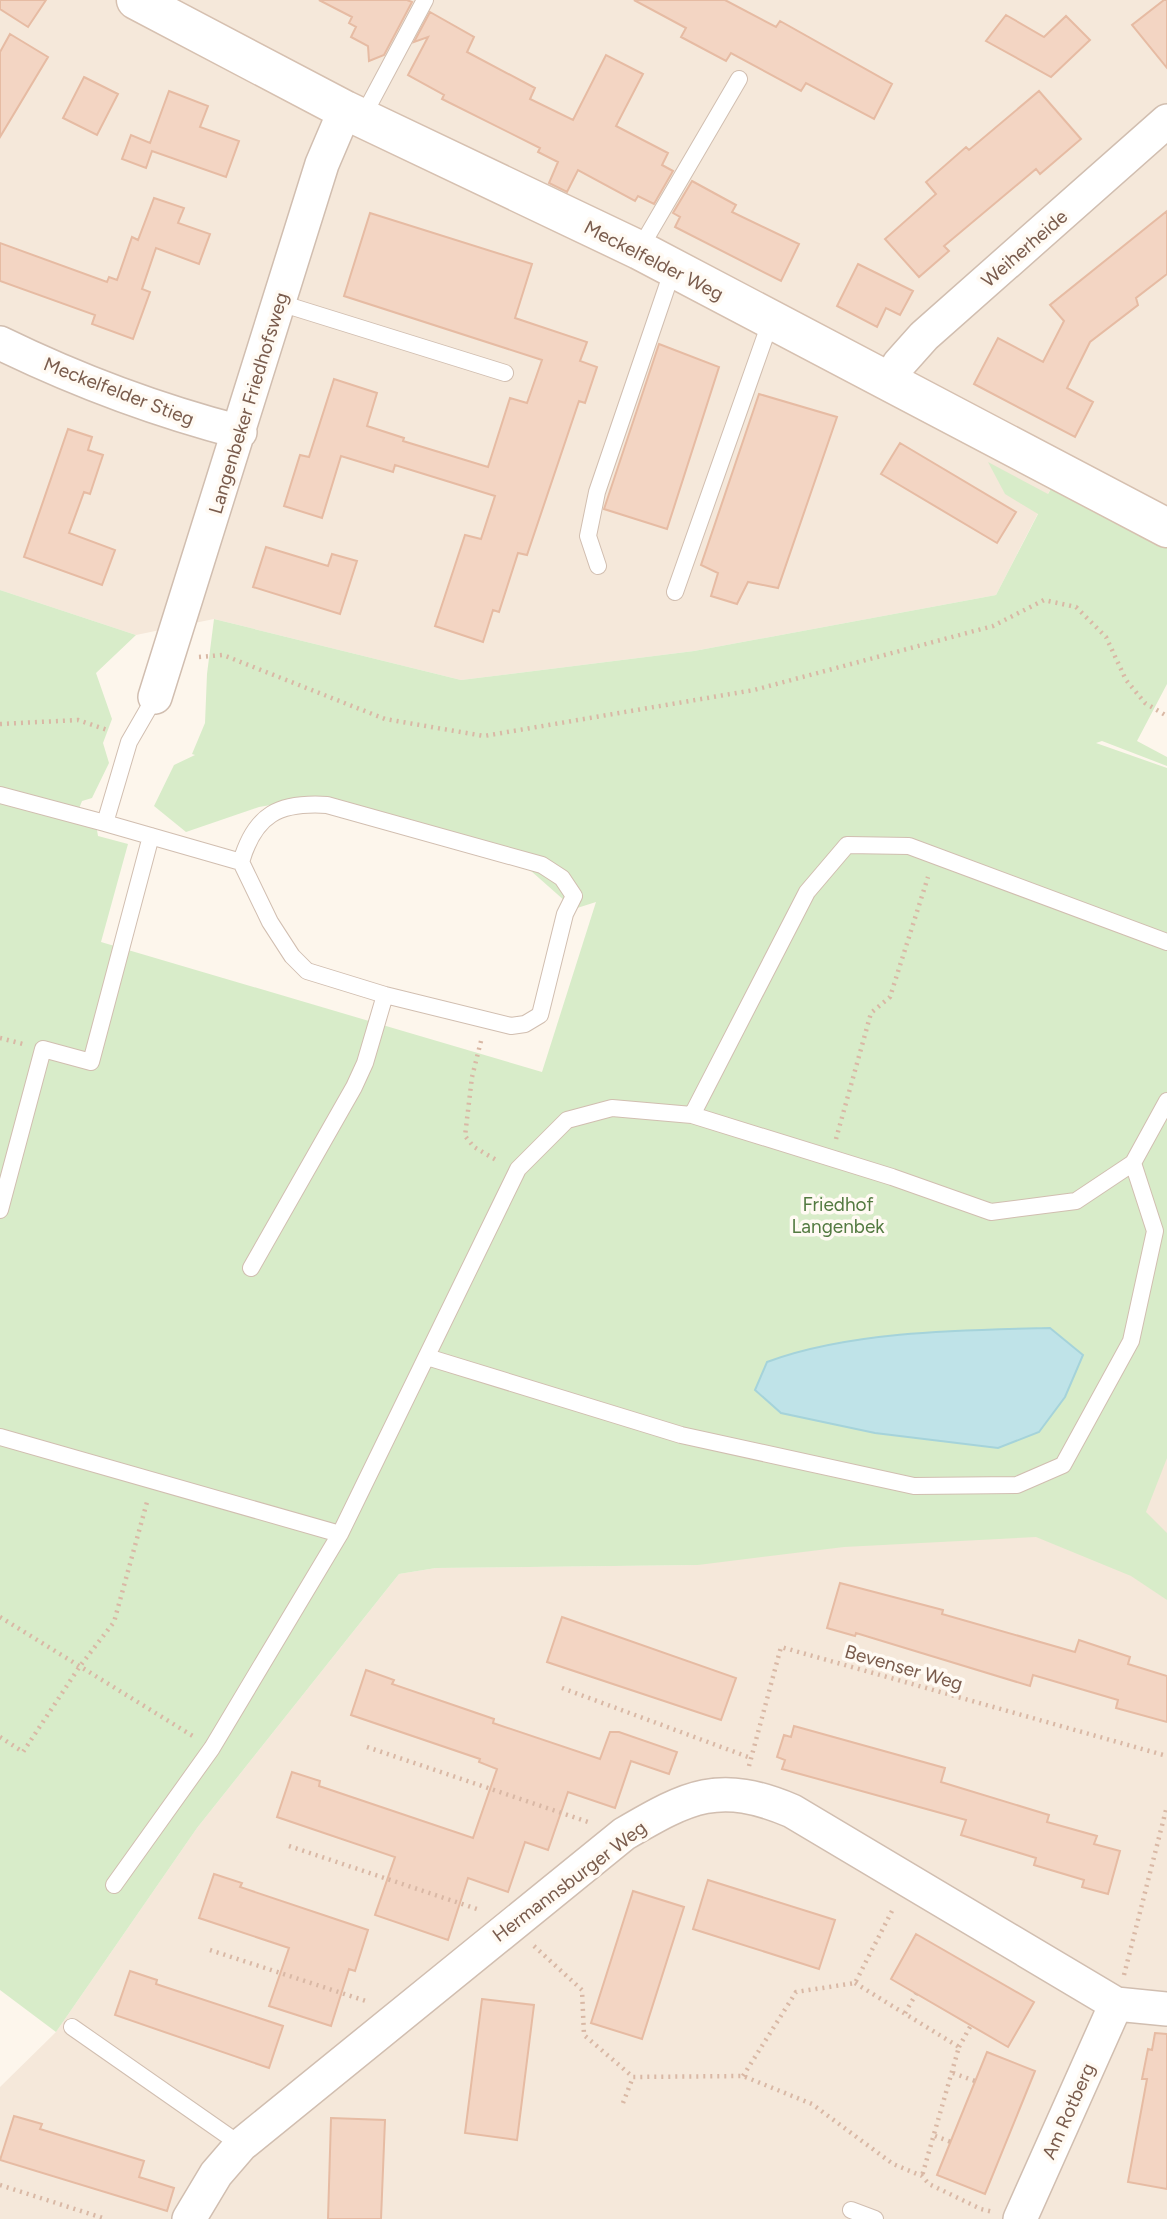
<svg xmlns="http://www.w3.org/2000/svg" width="1167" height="2219" font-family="Figtree,sans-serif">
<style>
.residential{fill:#f5e8da}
.green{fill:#d8ecc9}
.water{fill:#bfe3e8;stroke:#a5d3da;stroke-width:2}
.building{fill:#f3d5c3;stroke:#e6bba3;stroke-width:2}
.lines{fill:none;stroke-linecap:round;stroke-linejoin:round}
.lane-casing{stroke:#d1beb0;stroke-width:18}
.street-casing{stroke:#d1beb0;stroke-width:36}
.secondary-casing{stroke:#d6c0b0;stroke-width:41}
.path{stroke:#d9b8a5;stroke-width:4.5;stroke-dasharray:2 5;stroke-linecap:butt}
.lane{stroke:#fff;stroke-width:16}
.street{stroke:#fff;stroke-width:33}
.secondary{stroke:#fff;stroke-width:38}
.labels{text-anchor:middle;stroke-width:7;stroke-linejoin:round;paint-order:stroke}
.street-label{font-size:19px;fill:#7a5c4d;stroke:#fffaf3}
.park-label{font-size:19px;fill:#537a41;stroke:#fffaf3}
</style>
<rect width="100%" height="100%" fill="#fdf6ec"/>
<path class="residential" d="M0 0H1167V506L1068 455 996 595 694 651 461 680 214 619 136 635 0 590Z
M1167 1325V2219H0V2087L56 2032 197 1828 399 1574 436 1568 698 1565Z"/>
<path class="green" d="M988 462 1048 494 1053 485 1167 543V684L1137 741 1167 757V766L1102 741 1096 743 1167 768V1458L1146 1512 1167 1533V1600L1131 1576 1036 1537 844 1547 698 1565 436 1568 399 1574 197 1828 56 2032 0 1990V590L136 635 96 673 112 719 103 743 109 763 92 798 82 801 76 816 97 830 98 836 128 844 101 942 542 1072 596 902 574 909 522 863 413 820 312 798 259 807 186 832 154 806 174 765 195 755 192 754 205 723 207 674 214 619 461 680 694 651 996 595 1038 514 1005 494Z"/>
<path class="water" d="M1050 1328 1083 1355 1065 1397 1039 1432 998 1448 875 1433 781 1413 755 1390 767 1362C850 1331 962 1330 1050 1328Z"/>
<path class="building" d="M0 0H46L28 27 0 9Z
M319 0H407L412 2 384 55 369 61 368 46 351 37 356 27 349 23 352 17Z
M634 0H725L776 27 780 21 892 84 874 119 806 83 801 91 731 53 726 61 681 37 686 28Z
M1164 0H1167V68L1132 25Z
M430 12 474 37 467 52 535 88 530 99 573 120 606 55 643 74 616 126 668 153 662 165 673 171 654 204 638 196 635 201 578 170 567 192 549 183 558 162 538 152 540 148 442 99 444 95 408 75 428 37 414 42Z
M1006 15 1044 37 1066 16 1090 40 1051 77 986 41Z
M10 34 48 57 0 137V52Z
M84 77 118 94 97 135 63 118Z
M169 91 208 106 200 127 239 141 226 177 152 151 146 168 122 159 131 135 150 143Z
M1039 91 1081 139 1040 174 1036 169 944 246 949 251 919 277 885 239 936 194 926 182 966 147 969 150Z
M692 181 736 205 732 212 799 244 781 281 675 227 680 217 673 213Z
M154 198 184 208 178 223 210 234 199 264 156 248 142 289 150 292 133 339 92 324 95 315 0 281V243L107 282 109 277 117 280 132 237 138 240Z
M1167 211V274L1136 298 1138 305 1090 342 1067 388 1093 402 1075 437 974 384 998 338 1043 362 1064 321 1050 305Z
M370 213 532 264 515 318 587 342 580 361 597 367 585 403 579 401 527 555 518 553 499 612 493 610 483 642 435 626 465 535 481 539 495 496 395 465 393 472 341 456 322 518 284 506 300 455 309 457 334 379 377 393 367 426 404 438 403 441 488 467 510 398 527 403 542 360 344 296Z
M858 264 913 291 900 315 886 308 877 327 837 306Z
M659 344 719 367 667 529 604 509Z
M759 394 837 417 778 588 748 582 737 604 711 596 718 573 701 565Z
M68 429 92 437 88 450 103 455 90 494 84 492 69 533 115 550 102 585 24 557Z
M900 443 1016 512 997 543 881 474Z
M266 547 328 566 332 554 357 561 340 614 253 587Z
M840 1583 943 1610 942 1614 1075 1652 1079 1640 1130 1657 1128 1664 1167 1676V1722L1116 1708 1118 1700 1033 1675 1030 1686 856 1633 855 1636 827 1628Z
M562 1617 736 1678 721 1720 547 1662Z
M366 1670 394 1680 392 1684 494 1719 493 1723 600 1759 610 1732H619L677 1752 669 1774 631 1761 615 1808 568 1792 548 1850 525 1842 508 1892 468 1878 448 1940 375 1915 395 1857 277 1817 292 1772 320 1781 319 1786 473 1838 497 1769 479 1762 480 1759 351 1715Z
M794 1726 945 1768 941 1782 1049 1815 1047 1822 1097 1836 1094 1844 1120 1851 1108 1894 1082 1887 1084 1880 1034 1865 1036 1858 961 1835 966 1820 782 1769 785 1760 777 1757 784 1735 791 1737Z
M214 1874 242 1883 240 1887 368 1930 355 1971 349 1969 331 2026 269 2006 289 1948 199 1918Z
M708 1880 835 1920 819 1969 693 1929Z
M633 1891 684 1907 642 2039 591 2023Z
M916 1934 1034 2002 1008 2047 891 1979Z
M130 1971 157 1980 156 1984 283 2026 269 2068 115 2015Z
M482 1999 534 2005 517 2140 465 2133Z
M1155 2033 1167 2034V2189L1128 2182 1147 2079H1142L1148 2049 1152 2050Z
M987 2052 1035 2071 985 2194 937 2175Z
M14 2116 42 2124 40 2129 144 2161 139 2177 174 2188 167 2211 0 2160Z
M331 2118 385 2120 381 2219H328Z"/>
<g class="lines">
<g class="lane-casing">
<path id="lane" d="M362 118 425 0
M639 250 739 79
M280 303 505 373
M598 566 588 536 597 492 673 269
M675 592 771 320
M155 697 129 742 105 823 241 862 270 922 292 956 307 971 385 995 511 1026 525 1024 540 1015 565 914 574 896 562 878 542 865 327 805C279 802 255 814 241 862
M0 795 105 823
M692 1115 807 892 847 845 909 846 1167 942
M0 1210 43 1049 91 1062 151 836
M251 1268 354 1087 365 1063 385 995
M427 1357 681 1435 914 1486 1017 1485 1063 1465 1131 1341 1155 1231 1133 1163
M0 1437 340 1534
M114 1885 212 1748 340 1534 518 1169 567 1120 612 1108 692 1115 892 1177 991 1212 1076 1201 1133 1163 1167 1101
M72 2027 241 2145
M851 2210 875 2219"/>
</g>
<g class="street-casing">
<path id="street" d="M0 343C76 380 159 411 240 432
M889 381 899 364 924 336 1167 121
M155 697 322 164 345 110
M189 2219 216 2174 241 2145 624 1834C689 1796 719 1780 792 1811L1116 2004 1167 2009
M1020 2219 1116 2004"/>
</g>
<g class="secondary-casing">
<path id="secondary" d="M136 0 345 110 639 250 1167 528"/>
</g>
<path class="path" d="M199 657 223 655 385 719 484 736 754 690 993 626 1044 600 1076 607 1106 637 1126 680 1145 703 1167 716
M0 724 78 720 110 731
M0 1038 23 1044
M481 1041 472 1077 465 1136 474 1147 498 1161
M836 1139 871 1013 890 997 928 877
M0 1617 196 1738
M562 1688 751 1758
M0 1737 23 1752 80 1666 114 1622 147 1502
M367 1747 591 1823
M749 1766 781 1647 1167 1756
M289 1846 480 1910
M534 1946 582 1990 584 2035 633 2077 743 2076 812 2104 893 2164 922 2176 929 2184 981 2209 993 2212
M210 1950 369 2002
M1124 1975 1167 1806
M855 1983 959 2047 922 2176
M905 2013 916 1994
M959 2047 971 2025
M953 2073 975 2081
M743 2076 796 1992 855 1983 894 1907
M623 2103 633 2077
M935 2136 951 2142
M0 2185 106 2219"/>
<use href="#lane" class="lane"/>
<use href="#street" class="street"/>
<use href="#secondary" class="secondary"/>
</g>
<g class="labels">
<g class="street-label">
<text transform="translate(1024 248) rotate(-41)" y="7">Weiherheide</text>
<text transform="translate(654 260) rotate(27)" y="7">Meckelfelder Weg</text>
<text transform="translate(119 391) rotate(21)" y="7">Meckelfelder Stieg</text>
<text transform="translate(248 403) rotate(-73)" y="7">Langenbeker Friedhofsweg</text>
<text transform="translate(904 1667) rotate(16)" y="7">Bevenser Weg</text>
<text transform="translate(569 1881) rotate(-37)" y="7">Hermannsburger Weg</text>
<text transform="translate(1068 2111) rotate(-66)" y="7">Am Rotberg</text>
</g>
<g class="park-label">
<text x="838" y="1211">Friedhof<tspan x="838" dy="22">Langenbek</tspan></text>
</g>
</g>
</svg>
